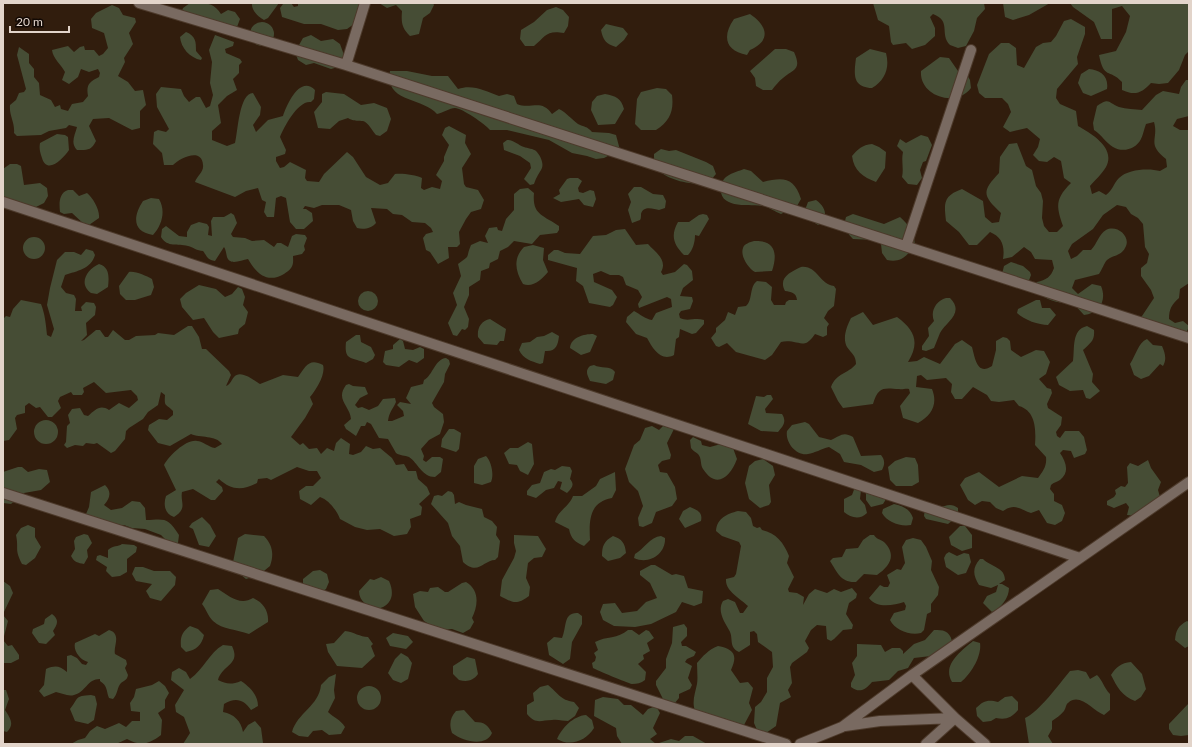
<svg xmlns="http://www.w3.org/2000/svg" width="1192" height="747" font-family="Lato,sans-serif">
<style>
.green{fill:#464d35}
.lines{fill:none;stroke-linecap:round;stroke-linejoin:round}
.minor-casing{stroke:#4d3a2b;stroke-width:12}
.minor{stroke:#796a61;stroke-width:10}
</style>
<rect width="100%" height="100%" fill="#311d0d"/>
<path class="green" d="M190 3C204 3 213 1 221 14L228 10 235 12 240 19 237 27 231 34C225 32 219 29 212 28 200 25 189 27 180 16L183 8Z
M252 3H279L268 18 264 20C258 17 251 10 252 3Z
M291 3 294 7 298 6V3H361L354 24 347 29 338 30 321 24H304L282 17 280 8 283 4Z
M379 3H433L434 5 430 13 423 18 419 34 410 36C402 28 401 23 402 11L396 5 387 8Z
M873 3H984L985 9 977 18 974 31 966 46 958 48 950 45C939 34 952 21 933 14L930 17 935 28V36L925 45 912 49 906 43 893 45 891 42 889 26 878 20Z
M1003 3H1050L1029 15 1013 20 1005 17Z
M1070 3H1189V51L1185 55 1179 70 1168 83 1159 84 1151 83C1142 93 1135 96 1122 90V82C1109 68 1104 80 1099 55L1116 51 1126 32 1130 16 1122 6 1112 9V39H1101L1094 22 1073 7Z
M112 5 119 8 123 15 135 18 136 22 129 33 133 44 124 58 125 62 118 76 128 82 135 91 143 90 146 105 140 111V128L132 130 109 118 93 119 89 126 96 141C91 151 87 150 77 150 70 143 75 135 77 127L69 125 66 128 49 131 41 135 17 136 14 133C15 122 9 116 10 105L16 100 19 93 24 92 26 89 17 55 19 47 29 54V63L34 69V77L39 83 40 95 51 100 55 107 60 105 61 109 68 111 72 104 83 102 88 96C86 85 89 82 99 77L100 73 98 69 89 72 81 69 78 77 69 84 62 80 65 72C61 64 53 59 52 50L68 46 74 52 80 47 84 46 85 50H94L99 56 103 54 108 48 104 33 92 28 91 19 96 13Z
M556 7 563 10 569 17 568 26 564 33C546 30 546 36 534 46H525L520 39 521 30 534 22 547 10Z
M750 14C768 26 771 41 750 50L747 55C725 51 722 36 734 19Z
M1071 19 1085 27V34L1077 57 1078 64 1057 89 1056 98 1060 104 1076 111 1078 126C1092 134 1116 148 1106 167 1102 174 1095 180 1090 186L1092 194 1099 191 1106 195C1113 190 1113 184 1119 178 1128 169 1149 168 1160 171L1167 167 1166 159C1146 143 1159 140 1154 122L1146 124C1144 129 1143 135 1141 139 1136 149 1123 153 1113 147 1106 143 1102 135 1094 130L1093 123 1097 106C1110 97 1108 103 1119 107 1126 109 1135 109 1142 110L1156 95 1163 91 1179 94 1181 87 1186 80H1189V116L1177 119 1173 126 1180 130H1189V283L1180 289 1179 298C1172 304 1169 309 1169 319L1175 323 1183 321 1189 326 1186 334 1140 319 1154 298 1151 290 1141 276V268L1147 263 1149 254 1145 247 1143 224 1138 218 1131 214 1126 207 1117 205 1103 215 1093 229 1072 244 1068 251 1071 259 1077 256 1083 250H1091C1097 244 1099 234 1106 230 1117 224 1132 237 1125 248 1121 256 1113 255 1107 260 1104 263 1102 270 1099 274L1075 280 1072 288 1078 294 1092 284 1101 286C1107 300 1100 313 1084 315L1072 302C1057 305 1045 299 1033 289L1037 282C1046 280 1051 277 1054 268L1052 260 1035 259 1031 252 1024 247 1012 257 1003 259C1005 246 1002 237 990 232L977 245H969L959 232 946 221C944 203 943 196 962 189L983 201 985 217 992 223 999 222 1001 213C983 196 981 192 999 173L1000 157 1009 144 1017 143 1026 166 1032 170 1036 186 1041 193 1043 201 1042 218 1044 226 1049 232H1057L1063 226C1056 206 1055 199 1071 183L1064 178 1061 161 1054 157 1047 162 1039 161 1033 155 1038 147 1040 139 1027 128 1010 132 1003 127 1011 112 1008 104 1002 98H985L979 93 977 85 989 54 1001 43H1009L1016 48 1017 65 1024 68 1036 47 1043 43 1051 42 1056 36 1064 21Z
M250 34a12 12 0 1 1 24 0a12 12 0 1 1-24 0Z
M606 24 623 28 628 34 624 40 616 47C606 44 603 40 601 30Z
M186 32C196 36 196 42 196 51L202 58 201 60C190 58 181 48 180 37Z
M215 35 234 42 233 46 225 49 226 53 240 59 242 62 239 65V73L233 79 237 90 227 96 218 105 221 123 212 131V140L227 146 235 143C238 132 239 93 253 93L261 107 260 115 253 125 256 132 268 120 283 116C287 104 300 75 315 90L314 99 311 102C298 100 284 127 280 137L286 150 285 154 276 157V161L280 168 284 167 290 162 306 170 305 178 307 181 319 182 324 174 347 152 353 157 366 177 380 185 388 183 395 174C402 173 416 175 422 178L421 188 424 190 432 187 440 189 442 181 436 175 444 161V157L449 145 442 135 445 128 449 126 466 135 465 143 471 154 462 168 464 184 466 187 478 190 484 200 481 209 471 212 466 219 459 232 460 244 457 247H448L449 258 438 264 430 252 426 250 423 238 426 234 433 232 431 228 425 223 412 222 402 215 393 214 387 209 371 208 376 223C372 228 364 230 357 228L353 221 351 210 339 205H322L314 208 305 206 303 209H306L312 213 313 221 304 229H296L290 222 286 198 281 196 276 198 274 217H267L264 212 266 202 262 200 258 188 246 191 235 197 195 182C197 176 204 172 203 165 202 147 180 158 173 165H164L162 153 153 144 154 132 158 130 166 132 169 129 157 107 156 94 161 87 181 89 184 96 189 102 196 97H200L206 108 210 106 213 95 210 83 212 62 209 50Z
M311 35 321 41 333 39 340 44 344 55 338 67 331 69 314 63 306 65 298 60 295 52 303 38Z
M775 49H786L794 52C802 70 794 69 783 78 779 81 775 86 772 90H763L756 86 755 78 750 71Z
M870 49 886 53C890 68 885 80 872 88 852 87 854 74 856 58Z
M940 57 949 58 958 71 966 73 970 80 971 88C956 108 919 96 921 71Z
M1089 69C1100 70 1109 76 1107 89L1091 96 1083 93 1078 83 1081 74Z
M390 71H407L432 76H448L458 89C473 84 485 91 499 96L507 94 514 96 517 104C531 110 541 98 552 114L559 109C567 113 571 119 578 124 584 127 587 126 592 132L609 133 616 135 620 150 604 158 596 159 587 156 572 153 549 140 507 130H490C485 124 462 108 455 108 450 108 442 113 437 114 423 97 384 103 390 71Z
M657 88 666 89 672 95C674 111 670 121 656 130H641L635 124 637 99 641 92Z
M326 92 344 94 361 105 374 103 387 108 391 119 387 131 380 136 376 135C373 132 368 122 363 121 356 120 355 122 348 118L339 121 330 129 318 128 314 112 322 102V94Z
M605 94C616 96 621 98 624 109L615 124 598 125 591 110 592 102 597 96Z
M57 134 65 135 68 137 69 150C63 159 47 175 42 158 40 152 39 149 40 143Z
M921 135 928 137 932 145 926 161 923 162 920 170 922 178 917 185 908 184 902 177C904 168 901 161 903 152L897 146 900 139 906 143Z
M507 140C514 140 518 145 524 147 527 148 534 149 536 151 540 155 545 164 541 170 538 175 536 178 534 184L530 185 524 179 531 168 530 163 520 156 504 150 503 143Z
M872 144 879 147 886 152 885 168 876 182C863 177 854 171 852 156 858 149 862 145 872 144Z
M661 149 669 151 676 150 706 162 713 166 716 174C714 176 712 179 710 181 699 188 665 180 658 169 654 164 654 160 654 154Z
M10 164H17L21 166 24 185 40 183 47 188 48 196 44 203 36 207 3 199V169Z
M744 169 751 171 763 182C783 177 794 177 801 199L797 206 781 214C775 212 769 207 764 206 751 204 718 210 721 187 722 175 734 173 744 169Z
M570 178H578L582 181 578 188 579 192 583 193 590 190 594 191 596 199 593 207 584 205 579 199 561 202 553 198 560 194 559 190 567 179Z
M634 187H641L653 194 663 195 666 201 665 208 659 210C654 209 643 205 641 214 641 216 641 219 640 220L632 223 628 210 631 202 628 194Z
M528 188 534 193C532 215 543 215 559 226V230L557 233 540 235 532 244 514 241 508 247 500 251 498 259 490 263 489 268 481 271 480 280 469 287V295L464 307 469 319 468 327 465 330 462 329 457 336 453 335 448 323 457 305 453 293 461 276 458 264C472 254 465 259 471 245L480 241 488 243 485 236 489 228 497 227 498 230 502 231 506 219 514 210V194L520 189Z
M68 190H73L79 196 87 193C93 198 100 210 99 218L89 225H85L72 213 64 214 60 212C59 203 59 193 68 190Z
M151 198 159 199C166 211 162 225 153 235 132 232 133 216 143 201Z
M816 200C824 206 826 211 825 220L818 225 806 217 805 210 808 202Z
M231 213 234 215 237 223 231 234 233 237 245 238 252 241 264 240 274 247 277 243H281L288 247 292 236 296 234 305 235 307 238 304 246 305 250 302 254 293 256C293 260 294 264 291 268 289 271 286 272 284 274 267 284 256 273 248 259 241 260 230 266 227 257 226 253 226 250 224 247L215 261C207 260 207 256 203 251 197 251 193 247 188 246 177 243 168 248 161 237L162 229 166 226 179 236 187 237V232L191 225 199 222 207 224 209 227 208 235 212 236 211 221 213 217H224Z
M703 214 707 215 709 219 699 236 695 235C695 242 693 250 688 255H684C674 245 670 236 678 222H689L699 215Z
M853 214 884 224 900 217C909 225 914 233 915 245 907 256 901 263 887 260L882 253 881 244 874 240 853 239C846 232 843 228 846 217Z
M625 229 636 245 648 244C655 252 668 260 661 272L663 275 675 272 684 264 687 265 692 271 693 280 683 288 680 296 692 297 693 301 690 309 681 311 679 314 680 318C688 322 695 317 704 320V324L696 333 692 334 680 329 679 337 676 339 674 355C661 362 653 349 647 338L636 334 626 322 627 317 634 311C640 314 645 319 652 320L656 313 672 307 671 299 667 297 639 308 638 304 642 297 638 290 626 285 623 277 619 275H610L601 271 593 274 594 282 612 290 617 297 613 305 610 307 589 303 583 286 576 281 577 268 548 260V255L554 250H558L565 253 580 254 593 236 606 235 616 230Z
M23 248a11 11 0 1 1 22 0a11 11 0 1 1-22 0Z
M754 241C775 240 778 253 772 271L755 272C748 268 740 256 743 248 744 244 750 242 754 241Z
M533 245 544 248 543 260 548 272C542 279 533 288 523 284 515 271 513 258 524 247Z
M86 249 93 251 95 255C91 269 77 271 65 275L61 287 66 293 74 295 76 299 75 311H82L81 307 86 302 94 303 96 307 95 315 86 323 87 335 81 341 84 340 96 330H100L105 337H108L113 330 125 340H129L136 336 155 335 158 333 174 335 188 326H192L199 337 202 349H206L229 371 231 375 226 386C231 384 231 380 234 377 240 369 254 380 260 384L283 375 298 377C306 366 309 358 323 365 326 374 316 390 310 397L313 404 305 418 291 437 300 445 303 443 309 449 317 448 321 454 327 448 334 451 336 443 341 438 350 444 349 454 353 455 361 452 366 446 373 449 380 448 392 458 396 465 404 464 408 471H416L418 479 427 487 430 494 419 504 422 507 421 515 410 519 411 527 407 534 394 536 380 529 367 530 355 527 340 519C337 511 329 500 320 497L311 505 300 499 299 491 306 486H313L321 478 317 471H309L297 467 271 480 267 478 258 479 257 483C242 491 231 490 219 479L216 482 222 487 223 491 215 500H211L193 489 182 492C180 503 188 508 174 517 165 514 163 505 166 496L176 490 164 465C169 456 186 439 197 441 203 441 208 447 215 448L222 444C216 435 200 438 191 434L170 446 158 443 148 430 149 425 159 419 167 420 173 415V411C166 403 164 408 165 395L161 392 158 405 148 412 143 419 129 428 126 431 125 439 115 451 111 453 97 443 94 444 86 443 83 446 75 445 67 448 64 445 66 442 67 426 70 423 68 415 72 409 80 408 84 415 88 416C95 410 100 404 109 410L119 403 129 408 138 400 137 396 131 390 106 393 94 382 83 388 84 392 82 395H73L71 392 60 397 58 401 61 408 52 417H48L40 407 36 408 29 403 25 406V413L17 415 15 418 17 429 9 440 3 441V319L6 316 10 317 13 309 21 300 41 304C45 314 46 325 47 335L51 337 54 329 47 305 50 288 57 260 65 252H74L81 255Z
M1011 262 1023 266 1030 272 1031 275 1028 283 1002 274 1004 266Z
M99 264C110 267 109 278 108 287L97 294 91 293C78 284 87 269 99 264Z
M801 267C817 265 820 285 834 286L836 289 834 306 828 311 824 318 829 324 827 327V335L823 337 815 334C813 337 809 342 806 343 802 345 790 339 781 342L772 355 765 360 736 352 727 343 719 347 716 346 711 338 716 332V328L725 320 728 312 735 315 738 307 746 306C753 300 749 287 757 281L766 282 772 287 771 300 774 305H785L786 302 789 300H797C796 292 791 292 785 291 778 278 790 272 801 267Z
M129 272C136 271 146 276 152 279L154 287 151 295 135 300H126L120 294 119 286Z
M199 285 216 289 225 297 232 294 238 287 242 289 245 297 243 305 248 312 245 324 239 329 238 334 219 338 213 332 204 318 193 320 182 307 180 299 186 293Z
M358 301a10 10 0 1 1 20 0a10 10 0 1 1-20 0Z
M946 298H950C965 313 946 322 940 333 938 338 936 343 934 348L926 351 922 350V346L929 336 928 328 934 321C930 311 936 301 946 298Z
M1036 300H1040L1042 308H1050L1056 315 1048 325C1039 325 1024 320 1017 313L1018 309Z
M863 312 873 325 897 317C915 330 920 343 908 362L917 361 924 357 940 364 955 344 962 340 972 347C975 358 977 376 992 366L996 350V341L1003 337 1007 338 1010 341 1011 350 1021 357 1036 350 1044 351 1050 362 1046 374 1039 379 1047 388 1051 389 1052 393 1047 404 1048 408 1062 417 1061 425 1056 432 1057 436 1060 438 1065 431H1079L1084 437 1087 450 1085 454 1074 458 1071 451 1063 450 1060 453C1066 462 1070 472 1060 480 1057 482 1054 482 1051 485L1050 489 1054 494V501L1062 505 1065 513 1062 521 1055 525 1047 523 1039 510 1031 513C1019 509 1015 503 1003 511L996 508 990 502 982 501 975 505 968 500 960 485 965 478 979 472 999 487 1022 476 1038 478C1043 471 1047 466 1046 457L1035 445C1036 430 1036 411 1019 406L1014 400 999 402 991 401 987 395 973 387 962 399H955L951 392 952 384 946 378 927 380 921 375 917 376 916 387 932 389C938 404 932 415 918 423L903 418 900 406 910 393 909 389C905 388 903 390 899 389 884 388 878 386 873 404L843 408 838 401 831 387C836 373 848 374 856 364 856 355 851 353 847 347 842 338 847 326 851 318Z
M490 319 506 329 504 341H500L497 345 484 344 478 337C477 328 481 321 490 319Z
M1087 326 1094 330C1095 341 1090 343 1083 350L1093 374 1092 382 1100 391 1090 399 1086 398 1083 390 1070 391 1059 385 1056 377 1073 361C1075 348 1071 330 1087 326Z
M552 332 559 336C558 345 556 352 545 351L543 363 540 364C531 361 523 359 519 350L522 343 530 342 537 337 544 336Z
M593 334 597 336 590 352 581 355 570 348C571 337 584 334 593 334Z
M356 335H360L361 342 371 347 375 355 373 359 366 363C351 357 344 361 346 342Z
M400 339 403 341 405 349 413 350 420 347 424 349V358L417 363 409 360 399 367 386 365 383 362 385 351 393 349V345Z
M1147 339 1153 345 1162 346C1165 353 1167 359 1163 366L1160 364 1149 376 1141 379 1134 375 1130 364C1136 355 1138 343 1147 339Z
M446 358 449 360 450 364 445 374 444 382 432 403 434 407 443 414 444 422 440 434 429 440 421 449 424 456 423 460 426 462 432 457H440L443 459 441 472 435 477C422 477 418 463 409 457 405 455 400 456 396 453L388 439 379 438 371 424 367 422 365 426H361L356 436 346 429 344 425 351 419C350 406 335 400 346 385L349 384 353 386 365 387 368 394 360 398 355 405 358 408 362 407 369 410 378 406 383 399 395 398 396 402C393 409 389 412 388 421H392L404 416 403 411 397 405 400 402 411 404 406 398 411 387 423 384 424 380C433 375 435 359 446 358Z
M594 365C601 369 610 365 615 372L613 380 606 384 590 381C587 374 585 371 590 366Z
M767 395H771L773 399 765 409 766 413 782 414C787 422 783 426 778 432L761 431 748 424 756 396 764 397Z
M34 432a12 12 0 1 1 24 0a12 12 0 1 1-24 0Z
M668 421 674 429 667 443 671 455 670 459 662 461 658 465 660 472 667 473 675 487 677 499 672 506 656 512 652 523 643 527 639 526 638 518 643 506 638 491 629 482 625 469 634 445 640 440 645 428 652 426 659 430Z
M805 422 809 424 819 437 831 440C840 436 843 431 853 437L861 456 881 455C885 460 885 464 882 470L874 472 861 465 844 462 840 454 829 447C821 449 815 453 808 454 796 456 785 442 787 431L792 425Z
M449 429H454L461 433 459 449 456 452 441 447 442 439Z
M693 437 701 441 702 445 710 447 721 444 733 448 737 459C730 478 716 489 703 469 700 465 702 458 698 454 696 452 693 451 691 448L690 440Z
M528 442 532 444 534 464 528 475 520 471 517 465 509 464 504 453 510 448H518Z
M486 456C492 462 494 476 491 482L482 485 474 483V466L478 459Z
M906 457 915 458 918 465 919 482 912 486H896L890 480 888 467 895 461Z
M763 459 773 466 775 475 769 485 771 502 769 505 760 508 749 499 745 483 749 466 755 461Z
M1148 460 1151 468 1161 482 1158 490 1160 497 1136 516 1127 515 1129 507 1126 503 1114 508 1107 505V501L1114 497 1116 494 1115 490 1121 486 1125 487 1128 483 1127 467 1130 463 1138 466Z
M562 466 570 467 572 471 570 479C575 485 572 488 567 493L560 489 562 482 558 481 554 488 546 490 536 498 527 495V491L532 485 540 483 544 472 551 469 555 470Z
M18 467H22L28 472 39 469 47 470 50 482 41 490 24 493 11 504 3 503V472Z
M615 472 616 490 612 498C589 502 589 521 590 540L584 546C575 542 571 539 569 529L555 522C558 510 569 507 573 496H582L596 486 600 479Z
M105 485C112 492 110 498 104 505L111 510 122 508 132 501 140 502 145 508 146 520C165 519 168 517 179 535L178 543 170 544 161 535 145 529 132 528 124 525 90 527 86 514 89 507 91 492Z
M855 487 861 490 860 499 865 505 867 513C860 520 851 518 844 512V499L852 495Z
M448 491 452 492 454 495 455 504 459 502 466 505 482 509 484 517 492 521 497 527 496 535 500 541 498 557 495 560C484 560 478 576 463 562L460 546 452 536 448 523 431 504 434 496 438 495 442 496Z
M866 492 888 496 883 504 871 507 866 500Z
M932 503 939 508C946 505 952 503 958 508V516L948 524 926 519 924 516 925 507Z
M894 504C903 506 910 509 913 518L911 525C900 527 887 522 882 513L883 509Z
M690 507C697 510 703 512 701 521L685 528 679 519 683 511Z
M738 511 746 512 751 518 753 526 757 528 760 527 762 530C776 533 784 543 789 556L787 563 794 577 788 589 789 592 797 593 804 597 803 605 809 594 815 589 827 593 834 589 841 592 852 588 857 594 856 598 849 603 846 614 853 625 852 629 843 630 834 639 831 641 827 639 826 626 817 625 811 630 805 641 809 648 807 652 792 663 790 667 792 683 788 690 791 697 780 703 776 726 766 733 757 730 754 723 755 707 761 702 767 692V678L773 667 772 652 758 642 757 634 754 631 750 632V645L739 652C728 647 734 638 729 630 724 621 717 611 723 601L728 599 735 602 740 613H743L748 606C740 598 725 591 726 579L734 577 736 574 741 546 739 542 722 536 716 531C717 518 727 514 738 511Z
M202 517 210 525 216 536 209 547 199 545 193 529 189 527 192 523Z
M28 525 35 528V537L41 547 35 558 26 565 22 564C14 549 19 549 16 535L21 528Z
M960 526H965L972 535V548L962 551 951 545 949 537Z
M84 534 88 535 92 543 87 550 88 557 84 564C78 563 74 562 71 556L75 549 74 541 76 537Z
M245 534 264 536C273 545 274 555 270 566L259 575 246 579 235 570 233 562 238 538Z
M514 535 538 536 546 549 542 557 534 558 528 563 526 578 530 587 529 596C516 606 512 602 500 596L502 580 514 558 516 551 514 543Z
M870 535H874C876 539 880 539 884 542 897 555 890 566 877 575L864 574 856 582C841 583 837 572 830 561L833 558 842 557 846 549 858 548 863 540Z
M613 536C622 539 625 543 626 553L620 558 608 561 602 556C602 546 604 541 613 536Z
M661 536 665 538C666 554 649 565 634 558L635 554C644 549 650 537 661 536Z
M913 538 921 540 926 547 932 561 931 570 939 587 938 595 931 604V612L927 614 924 630 921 633C910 636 895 630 890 620L894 613 905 610 906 606 904 602C894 605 877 609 869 598L880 585 884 587H888L890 583 887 575 897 569 901 570 905 563 902 547 906 540Z
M122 544 134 545 137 547 136 552 127 559V572L120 576 112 577 106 571 107 567 96 560 97 556 100 555 108 558V550C113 545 118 547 122 544Z
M949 552 957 556 964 553 969 554 971 562 966 573 958 575 946 567 944 558 946 554Z
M980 559H983C991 567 1005 567 1005 580L999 584H1002L1009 588C1009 598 1001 608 992 612L983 603 987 596 996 592 998 585 991 588 979 585C973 575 972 568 980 559Z
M651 565H655L672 575 676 574 684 576 688 588 703 591 702 603 694 606 682 602 676 612 651 624 635 627 614 626 603 620 600 612 603 604 615 603 622 613 637 611 646 602 657 598 650 583 640 575V571Z
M135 567H143L154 571H170L176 577 175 585 161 601 150 598 146 591 152 584 136 581 132 574Z
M320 570 327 574 329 582 326 589 317 595 303 588V579L313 571Z
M381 577 389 581C395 594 392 606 377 609 368 606 359 602 359 591L370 579 374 580Z
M3 581 10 586 13 593 3 614Z
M466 582C480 590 478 606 472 618L474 622 470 629 463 633 452 629 439 630 424 621 415 607 413 594 420 591 428 592 430 588 438 587 445 592H448L462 583Z
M218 589C229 596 240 606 253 598 263 602 269 611 268 622L249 634C236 629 223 630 213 621 208 616 206 609 202 604L210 590Z
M578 613 582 616V624L572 642 570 659 563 664 549 655 547 643 554 637 562 638C567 627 563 612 578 613Z
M52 614C60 620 57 625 53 631L55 635 46 644 39 643 32 633 33 629 44 624 45 619Z
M3 615 8 621 3 640 8 646 12 645 19 655V659L11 663H3Z
M1187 621 1189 622V646L1185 648 1175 640C1176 630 1178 626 1187 621Z
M684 624 687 628V636L681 642 682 646H686L696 652 694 656 687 659 685 662 692 666 688 678 692 685 690 689 679 694V698L674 704 665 703 656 685V681L666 668V659L672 643 673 627Z
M190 626 198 629 204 635C202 645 196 650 186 652L181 647C180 637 182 632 190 626Z
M109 630C122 634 113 646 115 654L126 660 127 664 125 668 128 675C127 680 125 680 121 683 117 687 118 694 113 699L109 698C106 691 108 686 100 681V679C87 679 86 692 74 695 68 697 62 693 56 692L44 697 39 691 44 685 46 669C56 665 59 666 67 672V656L71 655 77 658 82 664 86 665 88 662C80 660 73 651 75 643L95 634 99 636Z
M628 630H632L639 635 646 630 649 631 654 638 647 643 650 651 643 655 644 659 638 664 646 672 645 680C641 683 637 684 632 684 627 683 597 670 593 668L592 663 595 661 596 657 594 653 598 650 595 642C606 636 618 639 628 630Z
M934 630C943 630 949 630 952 641L950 645 931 656 914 658 908 668 898 671 889 680 872 682C866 689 860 694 851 687V683L855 675 852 663 857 656V644L881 645 885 652 892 648H900L903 651V654L914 644 925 640Z
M345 631C354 632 360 637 368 637L373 644 371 646 375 656 362 668 337 666 328 652 326 644 334 643Z
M393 633 408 636 413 642 406 649 390 646 386 638Z
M973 641 980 643C982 656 971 674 961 682H952C942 665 960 652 973 641Z
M223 645 232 646C241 665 223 664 218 680 226 684 231 685 241 681 250 687 258 695 258 706L251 710C244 699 235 697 224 704L223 712C234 714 241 721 243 732L248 725 255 721 261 728 263 743 183 744 190 733 184 717 176 712 175 705 184 690 171 680 172 672 179 668 186 672 190 679C204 669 209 653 223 645Z
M718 646C734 649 738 655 731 670L740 683 748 682 753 688 749 703 752 710 744 725 740 726 724 718 720 720 696 713C691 703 695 694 697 684 698 678 697 670 697 663 703 656 708 650 718 646Z
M401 653 408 657 412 663 408 679 401 683 393 680 388 673 395 659Z
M467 657 475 659 478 674C473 681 467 682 459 680L453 674V666Z
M1131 662 1142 674 1146 689 1141 697 1135 701C1122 696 1117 687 1111 675 1116 667 1121 663 1131 662Z
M1078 670 1086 672 1090 679 1097 675C1103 681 1104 688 1110 694V710L1104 715C1093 711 1080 692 1068 703 1066 704 1066 708 1064 711 1061 715 1056 718 1052 721V729L1048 736 1053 744H1029L1025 718C1038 713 1060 683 1070 671Z
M336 674 334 690 335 698 328 712C334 718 340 719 345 727L341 734 329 735 322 730 313 731 308 737 299 736 292 732C297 713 319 706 321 685L329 677Z
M159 681 165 686 169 693 165 700V708L158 713 162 720 161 735C149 744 141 747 127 739L116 744H71L78 740 85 738 90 731 97 726 105 729 119 723 126 727 132 721H140V712L131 711 130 703 134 697 136 689 152 685Z
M548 685C558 693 560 700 574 702L579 708 575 716 568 721C563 721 558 719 552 720 541 720 536 725 527 714V705L534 701 533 693 540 687Z
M357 698a12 12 0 1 1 24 0a12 12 0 1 1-24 0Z
M3 690H6L9 699 5 710C10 718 15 724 7 732L3 731Z
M91 695 95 696 97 704 94 720 88 724 75 721 70 709C79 698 74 696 91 695Z
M1012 696 1018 702V710C1011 718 1006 720 996 718L991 721 983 722 977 716 976 708C983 701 988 699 998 702L1005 697Z
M603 697 618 699 624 705H631L643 715 648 709 656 706 660 713 653 728 657 734 650 739 656 744 671 739 679 741 685 736H693L707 744H622L617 736 616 728 594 716 595 700Z
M1189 703V735L1181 736 1173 735 1169 729V724Z
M464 710 475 722C484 722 488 725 492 733 486 747 464 742 452 733 449 724 450 718 456 711Z
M586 715 592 720 594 728C586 741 570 747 557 739 562 728 573 716 586 715Z"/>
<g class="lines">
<g class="minor-casing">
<path id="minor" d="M139 3 346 65 1189 338
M346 65 365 3
M3 202 1080 558
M906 246 971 50
M3 493 786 744
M912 675 955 718 985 744
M845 726 880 721 955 718
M800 744 842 727 912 675 1189 482
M926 744 955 718"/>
</g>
<use href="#minor" class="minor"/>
</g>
<rect width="1192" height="747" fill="none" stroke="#e2d4ca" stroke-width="8"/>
<path d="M10 26v6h59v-6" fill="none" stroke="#e2d4ca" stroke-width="2"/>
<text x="16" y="26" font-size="12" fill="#e2d4ca" stroke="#120904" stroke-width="3" paint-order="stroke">20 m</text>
</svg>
